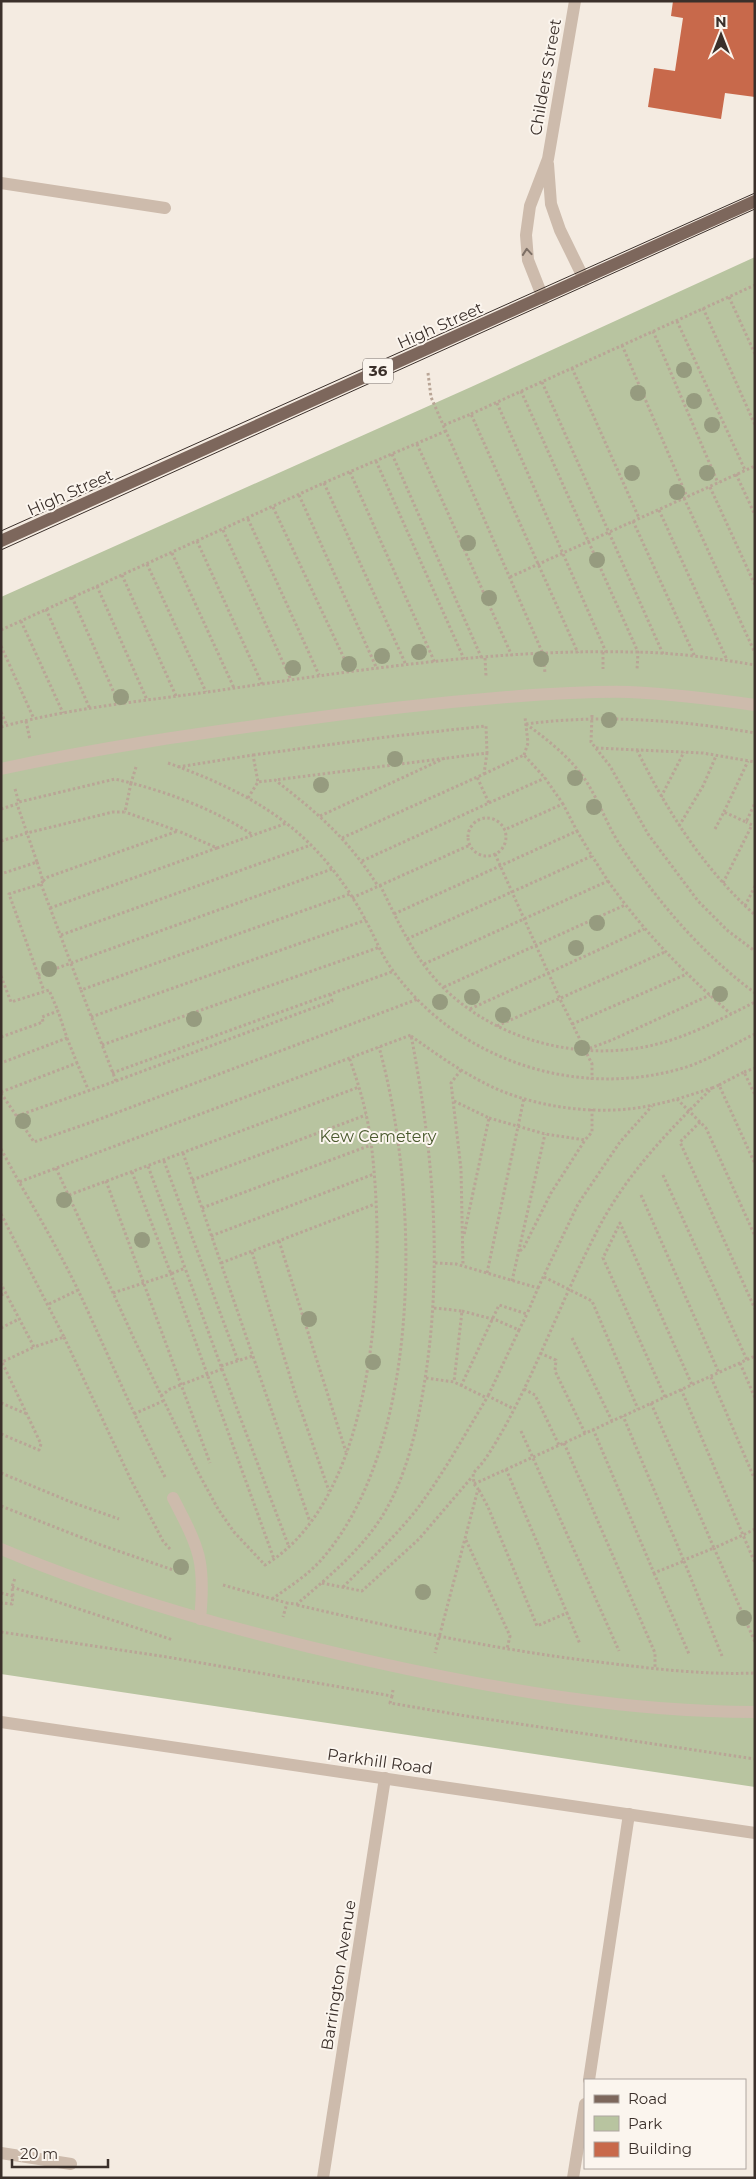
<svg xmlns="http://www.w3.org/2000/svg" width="756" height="2179" font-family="Montserrat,sans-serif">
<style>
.green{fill:#b8c4a0}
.building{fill:#c8694b}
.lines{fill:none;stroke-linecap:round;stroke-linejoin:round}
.path{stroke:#b9a596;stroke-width:3;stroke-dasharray:2.5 2.5;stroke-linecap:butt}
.service{stroke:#cdbbac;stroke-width:12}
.minor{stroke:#cdbbac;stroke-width:12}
.tertiary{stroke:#cdbbac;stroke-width:12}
.primary{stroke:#7d675c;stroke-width:12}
.tram{stroke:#3b302b;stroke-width:1}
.tree{fill:#969b7f}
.oneway{stroke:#7d6f65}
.labels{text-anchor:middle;stroke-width:4;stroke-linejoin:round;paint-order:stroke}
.shield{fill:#fbf5ee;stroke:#756b66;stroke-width:1}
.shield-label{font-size:15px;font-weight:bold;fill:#3b302b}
.street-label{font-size:16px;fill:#3b302b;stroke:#fbf5ee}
.park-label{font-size:16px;fill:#4a5a2e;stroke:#fbf5ee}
</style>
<rect width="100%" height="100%" fill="#f4ebe1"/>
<path class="green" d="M755 257V1787L1 1674V597L471 387Z"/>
<path class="building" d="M673 1H755V97L725 93 721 119 648 107 654 68 675 71 683 18 671 16Z"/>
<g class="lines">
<path class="path" d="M729 297 755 354
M703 308 755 425
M677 321 745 470
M653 331 718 483
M622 345 687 497
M572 368 639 518
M428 373 431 397 543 654 545 673
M542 382 663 654
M521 391 638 652 637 670
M497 403 606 652
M471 414 755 285
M444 425 471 414 578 653
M417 444 512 656
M392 454 482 659
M376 461 464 659
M350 472 435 663
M736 474 755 515
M324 483 406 665
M710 487 755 585
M299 495 377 669
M684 498 755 653
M273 507 350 671
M659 510 727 660
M248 519 319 675
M633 521 695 657
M223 530 291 680
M197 541 262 684
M172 553 234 688
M147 564 206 692
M122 575 176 696
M510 577 755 466
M97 586 147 700
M72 597 119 704
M46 609 90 709
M21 621 63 713
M1 630 328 481 446 431
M1 646 34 719
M603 652V669
M485 658 486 676
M1 712 7 726
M592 715 591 742 610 766 648 834 698 901 728 931 755 951
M26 721 30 740
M526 724C548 740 571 758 586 781 599 801 607 825 620 845 658 902 700 952 755 993
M526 724C601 714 681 720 755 733
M1 727C77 706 157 700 235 688 365 669 498 649 630 652 671 652 714 658 755 665
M596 748 703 753 755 762
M637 750C667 811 703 868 755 915
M253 755 386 737 486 726 487 753 275 780
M524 755 528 743 525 717
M168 763C221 782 271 805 311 845 333 867 352 894 366 921 375 937 381 954 391 968 456 1060 576 1100 683 1068 708 1061 731 1045 755 1034
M136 767 131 783C173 794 217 811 253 835
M178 767 253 755 258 782
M484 774 524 755 545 778 563 804
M15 789 19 803
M661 797 684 752
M248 798 258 782 275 780C319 814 347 838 378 886
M489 803 545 778
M1 809 17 804 27 833 113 812H125L131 783 115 779 19 802
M724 812 748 761
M320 816 445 758
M468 837a19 19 0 1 1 38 0a19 19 0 1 1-38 0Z
M679 826 703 786 716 756
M715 829 724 812 746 822 755 803
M342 838 484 774 487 753
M1 841 27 833 37 862 1 874
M217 848 287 823
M495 854 560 999 592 1064V1080
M362 861 489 803 477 777
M37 862 43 881 41 884 9 894 44 991
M43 881 48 877 178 831 125 812
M608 881C644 932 684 973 731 1014
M723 883 752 825 746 822
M41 884 81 990
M380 885C396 917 411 952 436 980 490 1040 583 1065 661 1043 694 1034 725 1017 755 1002
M352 898 470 845
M745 906 755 886
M50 908 217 848 178 831
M394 914 577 831 563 804 504 830
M61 935 311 845
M407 939 592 856 577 831
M424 964 608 881 592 856
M38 975 332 869
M1 976 11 1002 49 990 58 1011
M444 987 625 905
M470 1009 644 929
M91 1017 366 920
M572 1024 687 974
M497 1026 665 952
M411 1036C439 1056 467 1076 499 1090 545 1109 604 1116 653 1105 673 1101 693 1094 712 1088 667 1132 623 1178 595 1235 562 1299 538 1367 503 1430 494 1445 486 1461 473 1473L474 1484 478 1489 435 1653
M1 1037 43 1022 42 1017 58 1011 67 1038 1 1063
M67 1038 77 1063
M102 1045 380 947
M585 1050 612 1040 710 995
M461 1070 451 1083 461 1169 463 1266
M744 1072 755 1068
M112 1073 394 971
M116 1081 332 1001 330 993
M719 1085 744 1072 755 1095
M712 1088 719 1085 755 1164
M1 1092 77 1063 88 1089
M1 1093 34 1142 92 1122 418 999
M677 1099 706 1128 755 1236
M454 1101 489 1118 464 1235
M17 1116 116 1081 81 990 350 894
M489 1118 545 1134 585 1140 592 1132V1109
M700 1122 680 1142 755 1309
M1 1149 19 1182
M183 1153 310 1522
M164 1161 238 1361
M56 1168 135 1341 199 1474 218 1509 234 1532 265 1565C381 1495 386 1260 371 1142 367 1112 359 1085 349 1057
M132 1172 171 1274 185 1268 148 1166
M663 1175 747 1360
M192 1180 366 1115
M106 1181 210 1463
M69 1195 359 1087
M641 1195 719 1373
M202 1208 371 1145
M1 1214 64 1337 34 1347 1 1284
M211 1236 374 1174
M279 1241 346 1452
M520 1251 524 1247 551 1193 585 1140
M252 1252 296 1396 329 1491
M221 1263 375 1204
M435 1263 456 1264 538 1288 527 1314
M487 1273 524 1098
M544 1277 592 1301 638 1409
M512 1281 545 1134
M538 1288 578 1204 620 1142 652 1106
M113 1293 171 1274 274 1559
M1 1295 6 1293
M49 1304 78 1290
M434 1308 462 1311 454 1382
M462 1311 496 1320 519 1330 488 1396
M1 1328 19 1319
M64 1337 131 1480 163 1541 170 1549
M572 1338 612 1421
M540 1353 556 1360 555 1371 585 1433
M740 1363 755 1398
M221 1366 253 1356
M222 1369 289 1547
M711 1377 755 1480
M426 1378 454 1382 487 1398
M461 1386 499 1305 527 1314 519 1330
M524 1389 535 1395 559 1445
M681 1389 743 1535 714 1548 755 1642
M161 1396 170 1389 222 1369 185 1268
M665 1397 603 1258 620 1223 692 1385
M1 1403 27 1414
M651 1403 714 1548 684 1560
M134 1414 163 1401
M593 1429 654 1573 684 1561 623 1416
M521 1431 619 1651
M1 1434 39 1450 41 1444 2 1362 34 1347
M564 1443 655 1653V1669
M506 1469 567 1613
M1 1473 71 1502 119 1519
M165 1477C134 1416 107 1352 78 1290 60 1253 40 1218 19 1182L411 1035C434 1155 444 1276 422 1397 415 1438 404 1482 381 1518 360 1551 326 1579 297 1604L287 1603 283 1617
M474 1484 755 1356
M479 1490 488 1507 537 1626 567 1613 580 1644
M1 1506 98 1544 179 1572
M755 1529 743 1535 755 1563
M466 1540 510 1636 507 1649
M684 1561 722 1656
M654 1573 689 1654
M322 1583 362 1591 419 1539 472 1477
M223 1585 287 1603
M12 1587 173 1640
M343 1587C368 1562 395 1537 417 1509 444 1473 465 1434 488 1396L514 1409
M1 1593 13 1596 12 1604 1 1603
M13 1596 12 1587 15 1578
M272 1599C289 1587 308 1575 322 1559 425 1440 419 1190 379 1047
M297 1605C400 1629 502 1651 607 1663 656 1669 705 1675 755 1673
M1 1632 167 1657 392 1696 393 1690
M392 1696 390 1703 466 1716 755 1759"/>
<path class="service" d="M1 183 165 208
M1 769C97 748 194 734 291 721 363 711 435 703 507 697 548 694 589 691 629 692 671 694 713 699 755 705
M173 1498C199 1548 206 1561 200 1619
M1 1549C120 1599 244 1633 370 1661 495 1689 626 1712 755 1712
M589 2080 629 1814
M573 2178 585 2104"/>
<path class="minor" d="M548 164 551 204 560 230 584 279
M543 298 528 260 526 235 530 206 548 159 575 1
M1 2153 71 2164
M323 2178 385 1778"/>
<path class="tertiary" d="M1 1722 755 1833"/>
<path class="primary" d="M1 541 755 201"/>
<path class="tram" d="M1 531 755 193
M1 550 755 209"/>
</g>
<g class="tree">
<circle cx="684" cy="370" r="8"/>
<circle cx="638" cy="393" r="8"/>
<circle cx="694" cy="401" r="8"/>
<circle cx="712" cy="425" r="8"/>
<circle cx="632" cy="473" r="8"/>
<circle cx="707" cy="473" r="8"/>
<circle cx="677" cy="492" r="8"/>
<circle cx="468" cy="543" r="8"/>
<circle cx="597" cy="560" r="8"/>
<circle cx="489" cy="598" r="8"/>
<circle cx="419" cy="652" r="8"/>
<circle cx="382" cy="656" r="8"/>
<circle cx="541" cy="659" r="8"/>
<circle cx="349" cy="664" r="8"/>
<circle cx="293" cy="668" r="8"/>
<circle cx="121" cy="697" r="8"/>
<circle cx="609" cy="720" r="8"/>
<circle cx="395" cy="759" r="8"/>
<circle cx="575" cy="778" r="8"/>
<circle cx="321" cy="785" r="8"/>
<circle cx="594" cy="807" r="8"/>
<circle cx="597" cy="923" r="8"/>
<circle cx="576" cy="948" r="8"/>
<circle cx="49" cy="969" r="8"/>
<circle cx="720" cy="994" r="8"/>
<circle cx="472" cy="997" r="8"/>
<circle cx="440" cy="1002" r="8"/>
<circle cx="503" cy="1015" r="8"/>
<circle cx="194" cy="1019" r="8"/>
<circle cx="582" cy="1048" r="8"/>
<circle cx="23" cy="1121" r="8"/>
<circle cx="64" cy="1200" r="8"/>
<circle cx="142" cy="1240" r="8"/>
<circle cx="309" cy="1319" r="8"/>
<circle cx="373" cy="1362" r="8"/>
<circle cx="181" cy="1567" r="8"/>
<circle cx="423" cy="1592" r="8"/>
<circle cx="744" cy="1618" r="8"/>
</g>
<defs><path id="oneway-chevron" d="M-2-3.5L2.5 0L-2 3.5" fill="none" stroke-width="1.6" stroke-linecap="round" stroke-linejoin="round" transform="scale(1.25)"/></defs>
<use class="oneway" href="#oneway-chevron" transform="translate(527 252) rotate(-95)"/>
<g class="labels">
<rect class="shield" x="363" y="358.5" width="30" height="25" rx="4"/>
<g class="shield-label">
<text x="378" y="376">36</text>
</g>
<g class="street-label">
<text transform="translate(545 77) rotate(-80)" y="6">Childers Street</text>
<text transform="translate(440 325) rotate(-24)" y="6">High Street</text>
<text transform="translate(70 492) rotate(-24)" y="6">High Street</text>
<text transform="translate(380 1761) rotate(8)" y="6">Parkhill Road</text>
<text transform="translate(338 1975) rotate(-81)" y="6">Barrington Avenue</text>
</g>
<g class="park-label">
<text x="378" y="1142">Kew Cemetery</text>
</g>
</g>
<rect width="756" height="2179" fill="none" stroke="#3b302b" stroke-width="5"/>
<rect x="584" y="2079" width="162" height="90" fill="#fbf5ee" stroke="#aea6a0"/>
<rect x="594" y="2095" width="25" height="8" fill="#7d675c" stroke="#aea6a0"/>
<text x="628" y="2104" font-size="15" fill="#3b302b">Road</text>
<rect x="594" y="2116" width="25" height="15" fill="#b8c4a0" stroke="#aea6a0"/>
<text x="628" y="2129" font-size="15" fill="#3b302b">Park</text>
<rect x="594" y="2142" width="25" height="15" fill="#c8694b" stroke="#aea6a0"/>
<text x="628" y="2154" font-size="15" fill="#3b302b">Building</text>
<g transform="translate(721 35)" stroke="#fbf5ee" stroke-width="4" paint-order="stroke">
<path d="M0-4L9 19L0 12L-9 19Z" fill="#3b302b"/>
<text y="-8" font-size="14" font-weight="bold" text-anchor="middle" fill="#3b302b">N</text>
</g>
<path d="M12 2159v8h96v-8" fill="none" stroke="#3b302b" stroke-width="2.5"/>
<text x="20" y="2159" font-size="15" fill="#3b302b" stroke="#fbf5ee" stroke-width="4" paint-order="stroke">20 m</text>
</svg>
